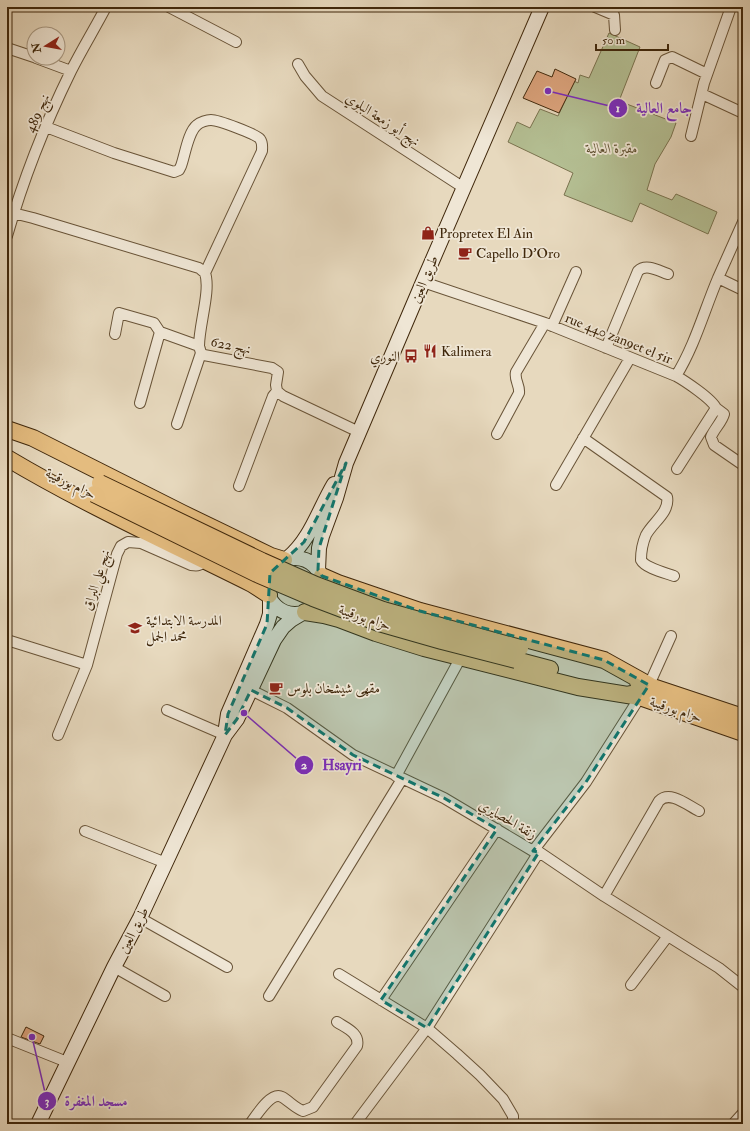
<svg xmlns="http://www.w3.org/2000/svg" width="750" height="1131" font-family="'IM FELL Double Pica',Amiri,serif">
<style>
.green{fill:#b4bf93;stroke:#7a734f}
.building{fill:#dea57e;stroke:#3f270b}
.lines{fill:none;stroke-linecap:round;stroke-linejoin:round}
.minor-casing{stroke:#695438;stroke-width:12}
.secondary-casing{stroke:#3f270b;stroke-width:16}
.trunk-casing{stroke:#3f270b;stroke-width:18}
.minor{stroke:#efe6d5;stroke-width:10}
.secondary{stroke:#efe6d5;stroke-width:14}
.trunk{stroke:#e4bc7f;stroke-width:16}
.trunk-bridge-casing{stroke:#3f270b;stroke-width:18;stroke-linecap:butt}
.trunk-bridge{stroke:#e4bc7f;stroke-width:16}
.marked{fill:#0f766e;fill-opacity:0.2;stroke:#0f766e;stroke-width:3;stroke-dasharray:8 5;stroke-linejoin:round}
.labels{text-anchor:middle;stroke-width:3.5;stroke-linejoin:round;paint-order:stroke}
.street-label{font-size:14px;fill:#3f270b;stroke:#efe6d5}
.park-label{font-size:14px;font-style:italic;fill:#5c4d2d;stroke:#efe6d5}
.poi-label{font-size:14px;fill:#3f270b;stroke:#efe6d5;text-anchor:start}
.leader{fill:none;stroke:#7b2cbf;stroke-width:1.5}
.callout-dot{fill:#7b2cbf;stroke:#efe6d5;stroke-width:1.5}
.mark-label{font-size:12px;text-anchor:middle;font-weight:bold;fill:#fff}
.callout-label{font-size:15px;text-anchor:middle;font-weight:bold;fill:#7b2cbf;stroke:#efe6d5;stroke-width:3.5;stroke-linejoin:round;paint-order:stroke}
</style>
<rect width="100%" height="100%" fill="#e7d9be"/>
<filter id="stains"><feTurbulence type="fractalNoise" baseFrequency=".005" numOctaves="4"/><feColorMatrix values="0 0 0 0 .2 0 0 0 0 .09 0 0 0 0 .02 0 0 0 .5 -.17"/></filter>
<radialGradient id="worn" r=".72"><stop offset=".6" stop-color="#630" stop-opacity="0"/><stop offset="1" stop-color="#630" stop-opacity=".3"/></radialGradient>
<path class="green" d="M609 33 640 47 619 101 676 123 671 137 655 164 647 190 672 200 676 194 717 212 708 234 640 203 632 222 564 195 573 173 508 142 517 122 530 128 540 109 558 116 574 81 578 83 580 75 589 78Z"/>
<path class="building" d="M555 69 576 79 559 113 523 98 537 71 552 77Z
M26 1027 44 1036 40 1044 21 1037Z"/>
<g class="lines">
<g class="minor-casing">
<path id="minor" d="M169 7 236 42
M595 7 614 15 615 30
M7 48 34 57
M36 58 71 71
M298 64 305 76 322 96 464 188
M656 83 665 60 672 57 707 74
M702 94 743 113
M46 127 114 153 174 172 179 170 181 166C185 155 188 132 197 125 200 122 207 120 211 120 218 120 256 134 260 139 263 143 262 147 262 151L205 273
M691 136 704 83 731 7
M13 213 33 218 199 268 205 273C211 290 199 325 199 346
M7 236C23 180 45 124 71 71 82 49 95 28 106 7
M718 278 743 222
M423 282 545 323 676 376C695 345 704 311 718 278L743 290
M552 326 576 272
M115 334 119 313 154 323 160 332 199 346 201 353 204 355 272 368 278 372 276 385 277 391 283 396 359 432
M606 348 638 271C646 263 659 271 668 274
M676 376C685 381 712 399 716 408L677 469
M140 403 160 332
M716 408 724 414C722 422 714 429 711 437L714 445 743 465
M177 424 201 353
M497 434 519 393C520 385 514 380 516 372L545 323
M583 438 667 497C670 512 653 522 646 535 643 542 641 552 641 560 645 568 666 573 674 576
M556 485 630 358
M239 486 273 396 277 391
M7 640 87 665
M649 685 671 636
M251 690 287 708 353 755 444 798 533 851 539 852 604 896 719 968 743 987
M167 710 225 735
M58 735 87 665 117 554 121 546 128 542 141 543 191 565C198 566 200 566 204 560
M396 776 461 657
M85 831 166 863
M533 851 586 782 640 697
M604 896 659 801C670 790 687 805 699 811
M140 918 227 967
M114 967 165 996
M339 974 427 1028 457 1054 480 1075 503 1099 513 1116V1124
M631 985 668 936
M269 996 402 779
M381 1000 497 829
M7 1038 67 1062
M250 1124C256 1116 271 1091 282 1097 289 1101 295 1108 303 1111L313 1107 357 1046C360 1033 346 1028 337 1022
M355 1124 427 1028 539 852
M733 1124 743 1113"/>
</g>
<g class="secondary-casing">
<path id="secondary" d="M267 586a28 28 0 1 1 56 0a28 28 0 1 1-56 0Z
M288 558C311 539 319 509 334 484
M318 570 319 548 322 536 336 498 346 463 423 282 542 7
M225 734 228 714 267 624 270 614V599
M38 1124 114 967 140 918 225 735 237 719 274 640 283 627 291 620 301 614"/>
</g>
<g class="trunk-casing">
<path id="trunk" d="M7 429 33 438 182 513 271 556 284 560
M7 458C86 505 170 543 252 584L269 595
M322 576 338 583 420 611 604 660 649 685
M305 612 324 615 339 619 376 633 424 648 578 687 640 697
M516 660 550 669
M638 682 743 717
M631 694 743 733"/>
</g>
<use href="#minor" class="minor"/>
<use href="#secondary" class="secondary"/>
<use href="#trunk" class="trunk"/>
<g class="trunk-bridge-casing">
<path id="trunk-bridge" d="M100 483 262 561 316 585 383 610 520 648
M94 494 257 574 313 598 379 623 442 641 516 660"/>
</g>
<use href="#trunk-bridge" class="trunk-bridge"/>
</g>
<path class="marked" d="M346 463 319 548 318 570 322 576 420 611 604 660 649 685 586 782 533 851 539 852 427 1028 381 1000 497 829 444 798 353 755 287 708 251 690 237 719 225 735 228 714 267 624 270 573 304 542Z"/>
<defs>
<g id="shop-bare" transform="scale(1.08)"><path d="M-5-2.5h2.3a2.7 3.5 0 0 1 5.4 0H5L5.5 6h-11ZM-1.5-2.5h3a1.5 2.3 0 0 0-3 0Z" fill="#8f2418" stroke="#efe6d5" stroke-width="2.5" paint-order="stroke"/></g>
<g id="cafe-bare" transform="scale(1.08)"><path d="M-5.5-4.5H6V0H3Q3 3.5 0 3.5H-2.5Q-5.5 3.5-5.5 0ZM3-3.2v2h1.7v-2ZM-6 4.5H4V6H-6Z" fill="#8f2418" stroke="#efe6d5" stroke-width="2.5" paint-order="stroke"/></g>
<g id="restaurant-bare" transform="scale(1.08)"><path d="M-5-6h1v4h1v-4h1v4h1v-4h1v5L-1.5 .5V6h-2V.5L-5-1ZM5-6V6H3V1.5H1.5Q1.5-4 5-6Z" fill="#8f2418" stroke="#efe6d5" stroke-width="2.5" paint-order="stroke"/></g>
<g id="bus-bare" transform="scale(1.08)"><path d="M-5-6H5V4H4V6H2V4H-2V6H-4V4H-5ZM-3.5-4V0h7V-4ZM-3.5 1.2v1.5H-2V1.2ZM2 1.2v1.5H3.5V1.2Z" fill="#8f2418" stroke="#efe6d5" stroke-width="2.5" paint-order="stroke"/></g>
<g id="school-bare" transform="scale(1.08)"><path d="M0-5L7-2L0 1L-7-2ZM-4 1L0 2.5L4 1V4Q0 6-4 4Z" fill="#8f2418" stroke="#efe6d5" stroke-width="2.5" paint-order="stroke"/></g>
</defs>
<g fill-rule="evenodd">
<use href="#shop-bare" x="428" y="233"/>
<use href="#cafe-bare" x="465" y="253"/>
<use href="#restaurant-bare" x="430" y="351"/>
<use href="#bus-bare" x="411" y="356"/>
<use href="#school-bare" x="135" y="628"/>
<use href="#cafe-bare" x="276" y="688"/>
</g>
<g class="labels">
<g class="street-label">
<text transform="translate(37 113) rotate(-66)" y="5">نهج 489</text>
<text transform="translate(383 119) rotate(33)" y="5">نهج أبو زمعة البلوي</text>
<text transform="translate(424 279) rotate(-67)" y="5">طريق العين</text>
<text transform="translate(619 338) rotate(22)" y="5">rue 440 zan9et el 5ir</text>
<text transform="translate(231 345) rotate(12)" y="5">نهج 622</text>
<text transform="translate(71 483) rotate(26)" y="5">حزام بورقيبة</text>
<text transform="translate(96 580) rotate(-73)" y="5">نهج علي البراق</text>
<text transform="translate(365 617) rotate(19)" y="5">حزام بورقيبة</text>
<text transform="translate(676 709) rotate(19)" y="5">حزام بورقيبة</text>
<text transform="translate(508 819) rotate(30)" y="5">زنقة الحصايري</text>
<text transform="translate(133 930) rotate(-63)" y="5">طريق العين</text>
</g>
<g class="park-label">
<text x="612" y="153">مقبرة العالية</text>
</g>
<g class="poi-label">
<text x="439" y="238">Propretex El Ain</text>
<text x="476" y="258">Capello D'Oro</text>
<text x="441" y="356">Kalimera</text>
<text x="400" y="361" text-anchor="end">النوري</text>
<text x="146" y="625">المدرسة الابتدائية<tspan x="146" dy="16">محمد الجمل</tspan></text>
<text x="287" y="693">مقهى شيشخان بلوس</text>
</g>
</g>
<path class="leader" d="M548 91L618 108M244 713L304 765M32 1037L47 1101"/>
<g class="callout-dot">
<circle cx="548" cy="91" r="4"/>
<circle cx="244" cy="713" r="4"/>
<circle cx="32" cy="1037" r="4"/>
<circle cx="618" cy="108" r="10"/>
<circle cx="304" cy="765" r="10"/>
<circle cx="47" cy="1101" r="10"/>
</g>
<g class="mark-label">
<text x="618" y="112">1</text>
<text x="304" y="769">2</text>
<text x="47" y="1105">3</text>
</g>
<g class="callout-label">
<text x="664" y="113">جامع العالية</text>
<text x="342" y="770">Hsayri</text>
<text x="96" y="1106">مسجد المغفرة</text>
</g>
<rect width="750" height="1131" fill="none" stroke="#e7d9be" stroke-width="24"/>
<rect x="8" y="8" width="734" height="1115" fill="none" stroke="#3f270b" stroke-width="2"/>
<rect x="12" y="12" width="726" height="1107" fill="none" stroke="#3f270b"/>
<g transform="translate(46 46) rotate(259)"><circle r="19" fill="#efe6d5" stroke="#a99a84"/>
<path d="M0-3L7 15L0 10L-7 15Z" fill="#8f2418"/>
<text y="-6" font-size="11" font-weight="bold" text-anchor="middle" fill="#3f270b">N</text>
</g>
<path d="M596 44v6h72v-6" fill="none" stroke="#3f270b" stroke-width="2"/>
<text x="602" y="44" font-size="12" fill="#3f270b" stroke="#efe6d5" stroke-width="3" paint-order="stroke">50 m</text>
<rect width="100%" height="100%" filter="url(#stains)"/>
<rect width="100%" height="100%" fill="url(#worn)"/>
</svg>
